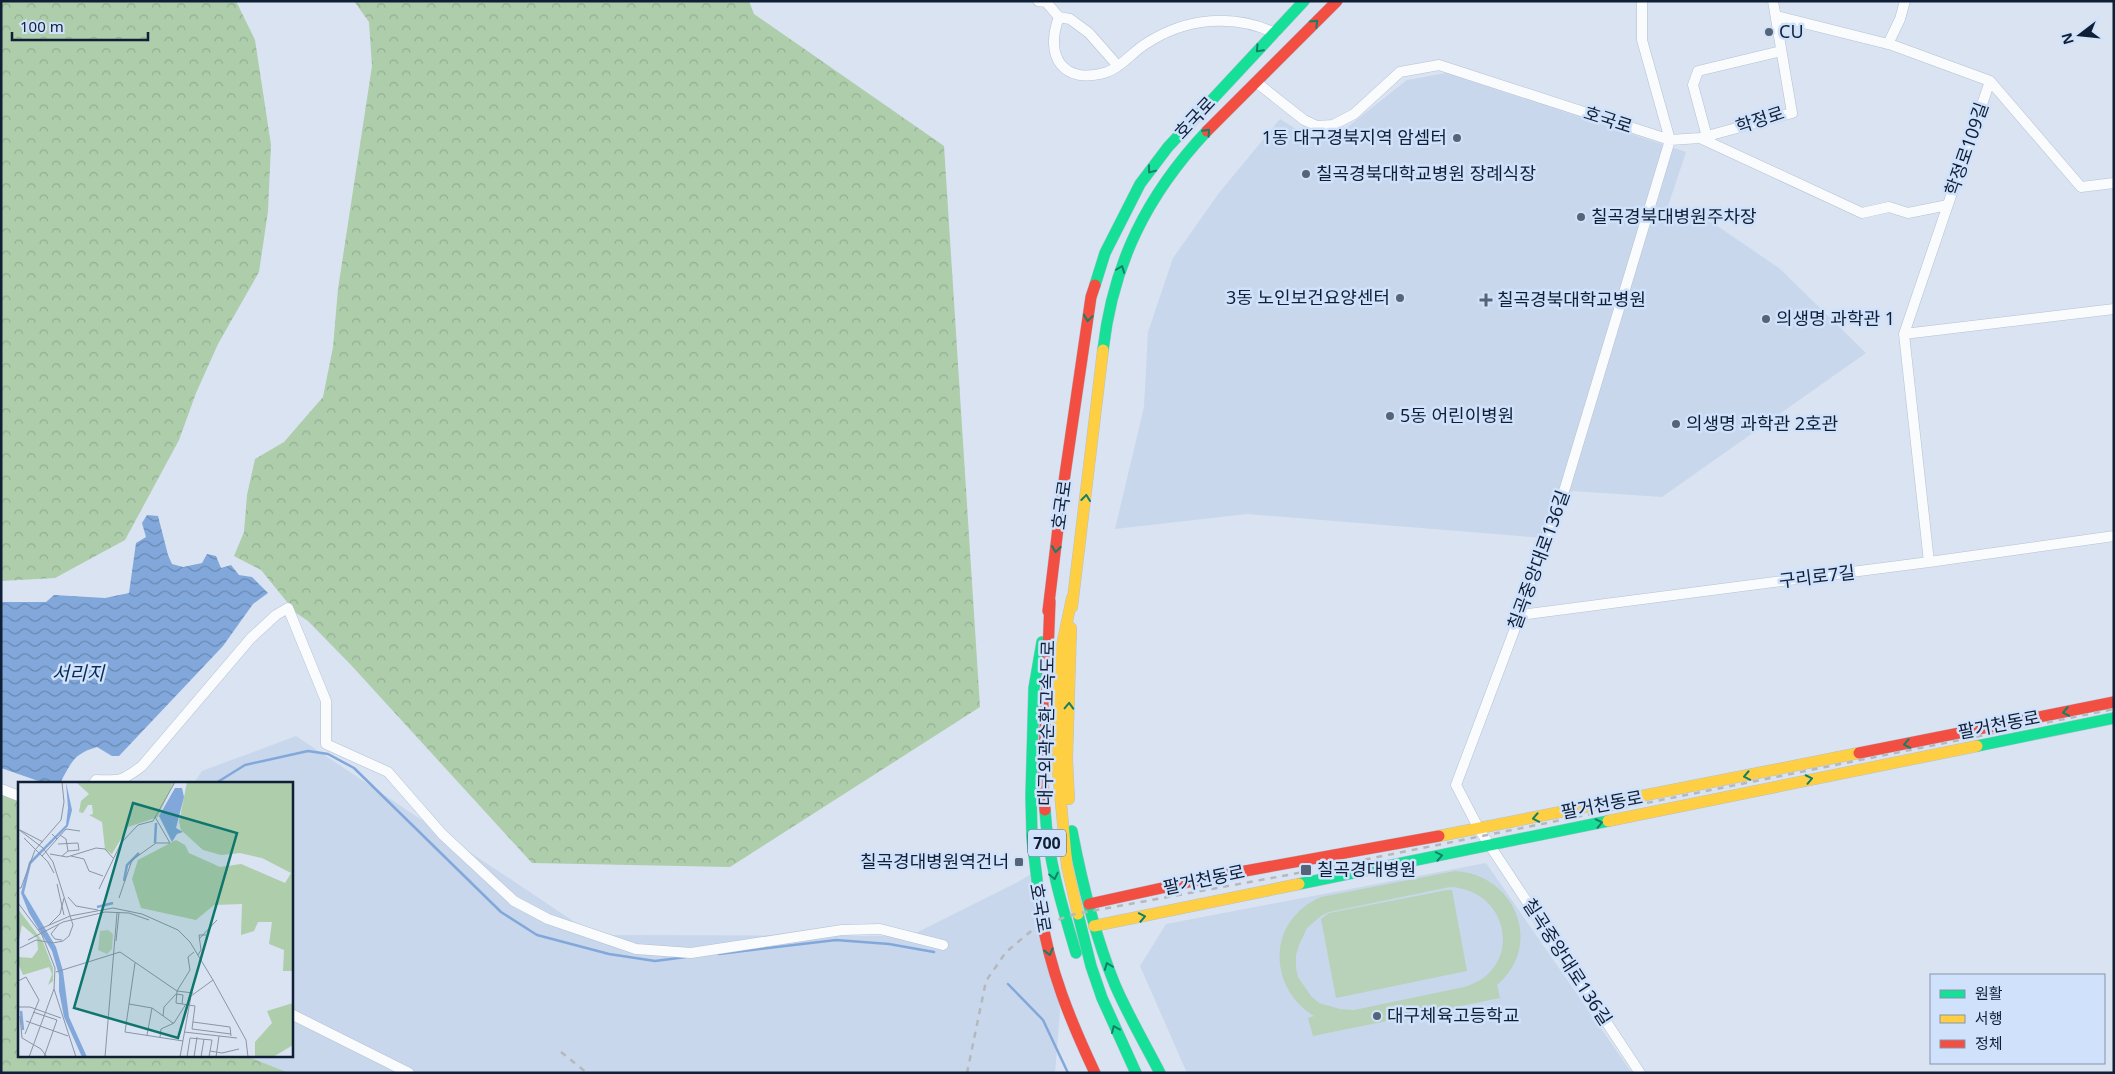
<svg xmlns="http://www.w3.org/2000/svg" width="2115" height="1074" font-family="'Noto Sans','Noto Sans KR',sans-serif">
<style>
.built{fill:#c8d7eb}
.forest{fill:url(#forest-crowns)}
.garden{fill:#b8d2b9;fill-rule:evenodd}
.water{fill:url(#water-waves)}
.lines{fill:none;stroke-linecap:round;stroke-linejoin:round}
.stream{stroke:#82a8db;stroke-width:2.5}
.street-casing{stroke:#b4c1d2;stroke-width:11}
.fast-casing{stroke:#b4c1d2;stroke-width:12}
.slow-casing{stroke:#b4c1d2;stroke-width:12}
.jam-casing{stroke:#b4c1d2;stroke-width:12}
.street{stroke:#f9fbfd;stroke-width:10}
.fast{stroke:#16e098;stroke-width:11}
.slow{stroke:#ffcf43;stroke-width:11}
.jam{stroke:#f24e42;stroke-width:11}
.rail{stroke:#b5b8bd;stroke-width:2.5;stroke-dasharray:6 6;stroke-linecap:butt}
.oneway{stroke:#128067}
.poi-dot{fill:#566477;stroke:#d0e2fb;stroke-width:2}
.labels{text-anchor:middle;stroke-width:5;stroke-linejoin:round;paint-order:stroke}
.shield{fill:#d0e2fb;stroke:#495a71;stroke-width:1}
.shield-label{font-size:16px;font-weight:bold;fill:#0f1f36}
.poi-label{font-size:18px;fill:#0f1f36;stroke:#d0e2fb;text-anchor:start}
.street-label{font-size:18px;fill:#0f1f36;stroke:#d0e2fb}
.water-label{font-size:19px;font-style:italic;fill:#082b56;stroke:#d0e2fb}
.inset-river{fill:none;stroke:#82a8db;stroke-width:2.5}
.inset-road{fill:none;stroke:#8995a6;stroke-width:1}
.view{fill:#0f766e;fill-opacity:0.15;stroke:#0f766e;stroke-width:2.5}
.inset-edge{fill:none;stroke:#0f1f36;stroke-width:2.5}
</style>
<defs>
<pattern id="forest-crowns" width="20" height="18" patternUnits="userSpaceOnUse" patternTransform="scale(1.25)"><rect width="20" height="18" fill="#adcdab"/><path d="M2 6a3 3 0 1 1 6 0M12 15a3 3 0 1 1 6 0" fill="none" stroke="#94b094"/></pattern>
<pattern id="water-waves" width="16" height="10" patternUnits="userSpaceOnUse" patternTransform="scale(1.25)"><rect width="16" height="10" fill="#82a8db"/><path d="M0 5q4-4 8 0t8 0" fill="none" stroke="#6988b2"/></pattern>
</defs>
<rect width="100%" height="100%" fill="#dae3f1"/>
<path class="built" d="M1446 73 1686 152 1668 206 1713 223 1779 268 1866 353 1662 497 1573 491 1567 494 1544 538 1247 514 1115 529 1144 407 1148 332 1173 258 1219 193 1280 119 1307 136 1340 133 1407 80Z
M296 736 594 935 910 936 1018 882 1034 872 1055 977 1060 1011 1055 1073H289L244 1055H291V783H194L202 771Z
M1486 863 1632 1073H1187L1140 966 1166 924Z"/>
<path class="forest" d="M1 1H236L255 40 271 145 268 211 259 272 218 344 196 393 179 440 125 540 55 578 1 581Z
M354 1H749L754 14 944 146 980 707 730 867 532 863 351 665 308 621 296 613 261 570 234 556 244 532 247 495 255 459 284 442 323 397 333 347 338 289 372 66 369 22Z
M1 794 19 797V1055H244L289 1073H1Z"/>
<path class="garden" d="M1455 871C1514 874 1545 944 1497 985L1500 998 1313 1036 1308 1018 1314 1016C1267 987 1267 920 1321 897ZM1450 887C1511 890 1524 970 1464 987L1354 1010 1340 1009 1319 1003 1311 996 1298 977 1296 968V955L1299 945 1307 928 1321 916 1329 912Z
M1447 890H1452L1467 971 1336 998 1321 919 1329 913Z"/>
<path class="water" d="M147 515 158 516 168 555 172 564 183 567 202 563 207 554 216 556 221 568 231 565 239 575 252 577 268 593 253 604 223 646 119 756H112L97 747C73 754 72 762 60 783H44L1 768V602H46L54 595 105 598 129 593 136 543 146 537 142 523Z"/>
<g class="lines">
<path class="stream" d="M216 783 245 765 308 751 328 754 354 768 501 912 537 935 609 954 655 961 686 957
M719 954 836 940 889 944 934 952
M1008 984 1043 1020 1068 1073"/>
<g class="street-casing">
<path id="street" d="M1038 1 1046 2 1059 17 1070 19 1089 33 1118 66
M1776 16 1892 45 1990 81 2081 187 2114 183
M1059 17C1044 56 1063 86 1107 72 1122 67 1133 51 1147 43 1186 18 1233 13 1275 33
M1888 44 1900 19 1905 1
M1256 82 1304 120 1317 126 1333 125 1354 114 1400 72 1439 65 1670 140 1700 138 1792 113 1773 1
M1707 137 1693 85 1698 71 1781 51
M1700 138 1862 213 1889 207 1908 213 1948 205
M1904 334 1990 81
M1929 562 1904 334 2114 309
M1520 615 1929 562 2114 536
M94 783 96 780C121 781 122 781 142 766L251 638 276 615 288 608 326 701V744L388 772 442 834 514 901 548 919 636 949 691 953 842 930 880 929 943 945
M1 789 19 796
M291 1014 409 1073
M1640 1073 1479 829 1456 785 1520 615 1543 544 1565 488 1670 140 1642 40V1"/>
</g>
<g class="fast-casing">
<path id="fast" d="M1095 285 1105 253 1140 184 1168 147 1304 1
M1103 350C1113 263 1147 195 1207 131
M1977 746 2114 718
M1045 810C1048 860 1062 906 1076 953
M1072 831C1082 883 1095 936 1115 985 1128 1015 1145 1044 1160 1073
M1299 884 1608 821
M1041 913 1032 838 1031 796 1034 688 1042 642
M1078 914 1091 966 1102 998 1136 1073"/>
</g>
<g class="slow-casing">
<path id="slow" d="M1072 598 1060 655 1058 772 1067 866 1078 914
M1072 607 1103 350
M1069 799 1067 759 1071 628
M1608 821 1977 746
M1439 836 1859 753
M1094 926 1299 884"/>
</g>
<g class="jam-casing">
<path id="jam" d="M1207 131 1337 1
M1048 611 1062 495 1091 297 1095 285
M1859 753 2114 702
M1045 810 1043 783 1050 601
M1089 904 1212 877 1439 836
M1041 913C1049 969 1071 1022 1095 1073"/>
</g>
<use href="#street" class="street"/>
<use href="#fast" class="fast"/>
<use href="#slow" class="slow"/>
<use href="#jam" class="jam"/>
<path class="rail" d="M561 1052 587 1073
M967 1073 986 981 1006 952 1036 927 1075 914 1288 875 2114 709"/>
</g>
<defs><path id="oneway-chevron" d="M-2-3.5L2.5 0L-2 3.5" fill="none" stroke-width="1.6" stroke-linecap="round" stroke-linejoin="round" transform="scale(1.25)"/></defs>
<g class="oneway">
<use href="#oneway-chevron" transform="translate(1315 23) rotate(-44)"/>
<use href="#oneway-chevron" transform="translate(1259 49) rotate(133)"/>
<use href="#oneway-chevron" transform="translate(1207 132) rotate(-47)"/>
<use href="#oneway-chevron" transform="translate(1151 170) rotate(127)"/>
<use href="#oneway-chevron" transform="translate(1121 269) rotate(-69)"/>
<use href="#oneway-chevron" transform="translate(1088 318) rotate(98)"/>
<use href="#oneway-chevron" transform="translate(1086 498) rotate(-83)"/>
<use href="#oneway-chevron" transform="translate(1056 549) rotate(96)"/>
<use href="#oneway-chevron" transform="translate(1069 706) rotate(-88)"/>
<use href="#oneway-chevron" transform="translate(2066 712) rotate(169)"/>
<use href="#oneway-chevron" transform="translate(1907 744) rotate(169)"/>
<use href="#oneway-chevron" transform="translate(1747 776) rotate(169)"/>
<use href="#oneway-chevron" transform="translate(1809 779) rotate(-12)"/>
<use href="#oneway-chevron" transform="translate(1536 818) rotate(169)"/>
<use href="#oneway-chevron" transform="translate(1599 823) rotate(-12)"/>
<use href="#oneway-chevron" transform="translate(1439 856) rotate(-11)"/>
<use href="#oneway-chevron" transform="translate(1054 876) rotate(78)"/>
<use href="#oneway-chevron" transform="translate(1142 917) rotate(-11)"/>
<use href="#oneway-chevron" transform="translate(1049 952) rotate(76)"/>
<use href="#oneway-chevron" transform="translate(1108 966) rotate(-111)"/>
<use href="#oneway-chevron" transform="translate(1115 1029) rotate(-113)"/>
</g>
<g class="poi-dot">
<circle cx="1769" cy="32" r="5"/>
<circle cx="1457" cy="138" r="5"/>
<circle cx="1306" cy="174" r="5"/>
<circle cx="1581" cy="217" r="5"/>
<circle cx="1400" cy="298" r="5"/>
<path d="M1483.5 292.5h5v5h5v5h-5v5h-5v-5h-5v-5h5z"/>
<circle cx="1766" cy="319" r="5"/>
<circle cx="1390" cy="416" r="5"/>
<circle cx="1676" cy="424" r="5"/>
<rect x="1014" y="857" width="10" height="10" rx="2.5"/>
<rect x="1300" y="864" width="12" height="12" rx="2.5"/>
<circle cx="1377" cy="1016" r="5"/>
</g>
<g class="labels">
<rect class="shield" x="1028" y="829.5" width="38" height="27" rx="4"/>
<g class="shield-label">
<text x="1047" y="849">700</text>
</g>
<g class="poi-label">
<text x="1779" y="38">CU</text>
<text x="1447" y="144" text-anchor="end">1동 대구경북지역 암셈터</text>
<text x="1316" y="180">칠곡경북대학교병원 장례식장</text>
<text x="1591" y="223">칠곡경북대병원주차장</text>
<text x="1390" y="304" text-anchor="end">3동 노인보건요양센터</text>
<text x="1497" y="306">칠곡경북대학교병원</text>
<text x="1776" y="325">의생명 과학관 1</text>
<text x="1400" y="422">5동 어린이병원</text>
<text x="1686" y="430">의생명 과학관 2호관</text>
<text x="1009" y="868" text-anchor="end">칠곡경대병원역건너</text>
<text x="1317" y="876">칠곡경대병원</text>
<text x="1387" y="1022">대구체육고등학교</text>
</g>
<g class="street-label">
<text transform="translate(1195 118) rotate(-47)" y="6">호국로</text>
<text transform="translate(1608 120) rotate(18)" y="6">호국로</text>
<text transform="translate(1760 120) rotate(-18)" y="6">학정로</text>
<text transform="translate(1967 149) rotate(-71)" y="6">학정로109길</text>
<text transform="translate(1062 505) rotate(-82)" y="6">호국로</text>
<text transform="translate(1539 560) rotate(-70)" y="6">칠곡중앙대로136길</text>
<text transform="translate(1817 577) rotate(-7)" y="6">구리로7길</text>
<text transform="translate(1047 723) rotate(-89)" y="6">대구외곽순환고속도로</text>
<text transform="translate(1999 725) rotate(-11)" y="6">팔거천동로</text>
<text transform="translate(1602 805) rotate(-11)" y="6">팔거천동로</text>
<text transform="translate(1204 880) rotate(-12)" y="6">팔거천동로</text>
<text transform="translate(1040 908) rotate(80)" y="6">호국로</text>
<text transform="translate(1567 962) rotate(57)" y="6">칠곡중앙대로136길</text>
</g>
<g class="water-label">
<text x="78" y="680">서리지</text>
</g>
</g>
<g transform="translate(18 782)">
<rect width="275" height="275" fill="#dae3f1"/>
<path d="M58 0H156L140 35 110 45 94 72 87 67 84 40 71 33 75 32 74 23H70L65 31 61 30 63 19 71 12ZM169 0H275V189H265L266 168 251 162 254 140H240L236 149 223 153 224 122 196 123 178 138 123 126 114 97 120 78 158 58 167 63 171 71 202 85 223 82 267 101 273 91 244 76 222 71 203 73 185 68 163 48 161 40ZM0 127 25 160 35 186V199L30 203 34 192 31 185 5 193 0 181V175L14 176 20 168 19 156 4 143 0 163ZM275 221V263L255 275H237V260L254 241 249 229Z" fill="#adcdab"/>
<path d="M82 149 90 148 95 152 94 167 89 172 80 168Z" fill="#b8d2b9"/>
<path d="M48 0 54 28 50 44 13 82 6 111 38 165 45 189 51 235 69 275H64L46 235 41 209V193L34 169 11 131 3 111 11 80 48 43 50 26ZM157 6H164L166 15 158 46 165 50 159 52 154 60 141 34Z" fill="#82a8db"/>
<path class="inset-river" d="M137 61 138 41M106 99 109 83 121 71M79 125 95 121M3 229 5 248"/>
<path class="inset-road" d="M0 47 25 66 35 80 55 143 51 154 45 159 35 161 18 158 2 166M2 48 25 60M42 53 48 57 50 69 44 74M6 56 30 80 36 91M39 57 48 47 62 49M40 62 60 61 61 68 50 69M32 72 49 75 78 66 87 67 95 76M24 74 39 57 34 52M53 74 66 77 71 89 85 94M39 102 46 133M0 106H3L17 68 43 38 46 20 44 0M81 107 103 61 120 43 135 39 157 0M50 115 58 124 80 128M101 116 114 78 138 61H152L137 35M0 121 24 153 37 186 36 207 11 275M41 142 33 152 37 157 44 158M31 143 42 132 46 116M20 148 52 134 95 126 124 132 160 148 172 160 195 198 228 258 230 275M181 157 199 138M10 158 45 140 87 130 111 131 131 138M98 159 101 131M176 170 170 175 172 188 159 209 158 221 177 224 174 247 213 252M180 173 183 168 181 153H188M117 181 107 250 165 259M38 190 102 170 159 209 175 211M0 199 8 195 21 218 7 252M36 207 58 275M158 212 165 213 164 222M111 222 134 226 129 253M0 225H12L43 236M134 226 155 241M15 230 39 238M2 234 4 256 23 267 29 275M145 234 146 225 158 212M8 239 50 254M175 240 212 245 213 254M166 250 219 256M142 255 143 247 156 241 168 222M192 269 204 271 221 267M26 275 39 238M87 275 99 131M162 275 173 214 195 198M169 275 172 256 194 258M176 275 179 255M183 275 186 257M191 275 194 258M198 275 201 254"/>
<path class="view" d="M115 21 219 51 160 256 56 226Z"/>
<rect width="275" height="275" class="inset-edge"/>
</g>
<rect width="2115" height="1074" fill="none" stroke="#0f1f36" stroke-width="5"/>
<rect x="1930" y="974" width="175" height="90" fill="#d0e2fb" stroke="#8394ac"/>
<rect x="1940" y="990" width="25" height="8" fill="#16e098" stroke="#8394ac"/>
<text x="1975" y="999" font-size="15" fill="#0f1f36">원활</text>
<rect x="1940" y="1015" width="25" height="8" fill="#ffcf43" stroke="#8394ac"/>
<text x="1975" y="1024" font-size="15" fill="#0f1f36">서행</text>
<rect x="1940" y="1040" width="25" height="8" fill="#f24e42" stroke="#8394ac"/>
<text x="1975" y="1049" font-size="15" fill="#0f1f36">정체</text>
<g transform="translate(2080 35) rotate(254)" stroke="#d0e2fb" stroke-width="4" paint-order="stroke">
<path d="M0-4L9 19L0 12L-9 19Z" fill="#0f1f36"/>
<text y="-8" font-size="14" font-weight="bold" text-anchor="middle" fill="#0f1f36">N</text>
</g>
<path d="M12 32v8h136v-8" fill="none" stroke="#0f1f36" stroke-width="2.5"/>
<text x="20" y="32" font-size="15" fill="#0f1f36" stroke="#d0e2fb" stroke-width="4" paint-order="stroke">100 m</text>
</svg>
